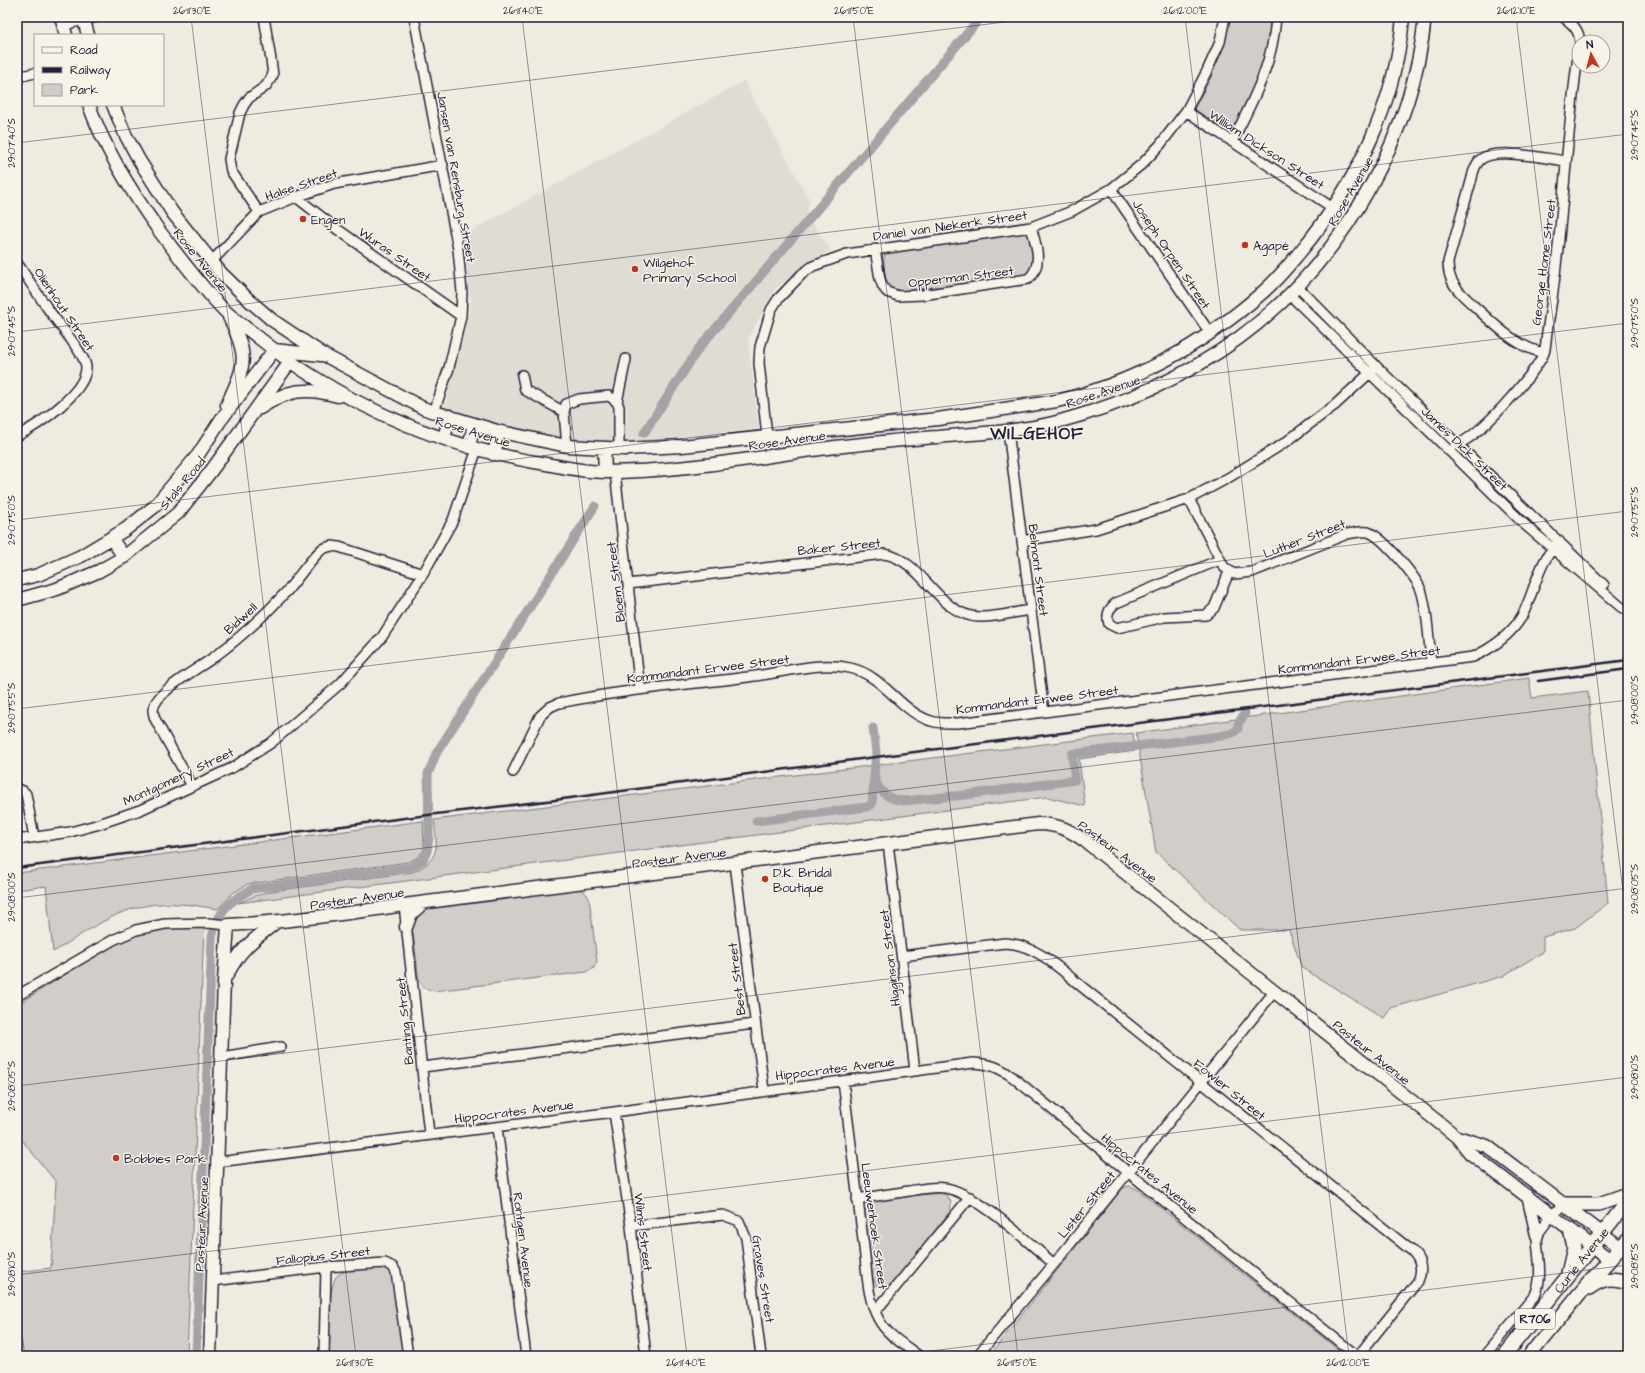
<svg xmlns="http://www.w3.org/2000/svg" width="1645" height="1373" font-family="'Architects Daughter',sans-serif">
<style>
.built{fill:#dfdcd4}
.green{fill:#d1cdc9;stroke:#7a7882}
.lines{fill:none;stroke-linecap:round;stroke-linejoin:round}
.canal{stroke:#a6a3a6;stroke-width:9}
.street-casing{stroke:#22223b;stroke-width:12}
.secondary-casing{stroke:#22223b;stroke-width:15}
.primary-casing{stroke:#22223b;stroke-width:16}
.street{stroke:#f7f3e8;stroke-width:9}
.secondary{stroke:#f7f3e8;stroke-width:12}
.primary{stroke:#f7f3e8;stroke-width:13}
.rail{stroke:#22223b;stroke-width:2.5}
.ticks{fill:none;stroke:#22223b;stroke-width:1;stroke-opacity:0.45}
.poi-dot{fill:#c8321e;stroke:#f7f3e8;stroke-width:1.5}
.labels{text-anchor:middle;stroke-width:3;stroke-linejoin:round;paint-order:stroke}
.shield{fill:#f7f3e8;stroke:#62616f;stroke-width:1}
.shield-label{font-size:12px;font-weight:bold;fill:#22223b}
.street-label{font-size:13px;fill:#22223b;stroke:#f7f3e8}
.poi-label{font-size:13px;fill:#22223b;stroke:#f7f3e8;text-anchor:start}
.district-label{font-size:17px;font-weight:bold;letter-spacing:1px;fill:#22223b;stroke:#f7f3e8}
.neatline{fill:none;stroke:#22223b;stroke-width:1.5}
.ticks-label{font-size:10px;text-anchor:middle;fill:#22223b}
</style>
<rect width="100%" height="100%" fill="#eeebe1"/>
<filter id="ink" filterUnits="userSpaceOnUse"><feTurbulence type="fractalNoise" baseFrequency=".025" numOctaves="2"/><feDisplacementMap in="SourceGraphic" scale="8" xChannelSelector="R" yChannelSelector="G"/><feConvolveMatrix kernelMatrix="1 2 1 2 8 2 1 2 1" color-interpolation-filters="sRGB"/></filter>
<g filter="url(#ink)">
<path class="built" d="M744 81 809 199 807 214 830 250 776 288 748 339 759 430 648 441H587L545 436 444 409 471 303 462 236Z"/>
<path class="green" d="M1229 17H1275L1271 41 1255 87 1231 132 1194 109 1211 77 1222 47Z
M1024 232C1030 235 1030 240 1033 245 1038 260 1037 267 1025 277L899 291C896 290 892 290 890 288 884 282 883 260 885 252Z
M1529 678 1532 698 1588 691 1608 903 1575 928 1543 937V952L1503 976 1391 1008 1384 1018 1302 968 1289 930H1240L1156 852 1136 733Z
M1133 733 1135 751 1079 759 1085 806 1047 797 238 903 254 896 273 891 413 872C441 859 437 847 434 820Z
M423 821 424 850 417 858 408 862 248 884 233 893 218 909C194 905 169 901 144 906 111 912 82 935 53 952L46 886 17 890V873Z
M575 888 584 891 589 898 597 961 594 968 586 972 434 991 424 988 419 980 412 926 415 916 427 908Z
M174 926 204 928 187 1356H17V1272L51 1268 56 1182 17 1134V1005L120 940 144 930Z
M1129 1186 1137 1189 1340 1351 1343 1356H989L1123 1188Z
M942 1193C951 1197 952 1202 950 1211L893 1285 884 1288 877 1286 873 1278 864 1215 867 1205 875 1199Z
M382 1265 390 1269 394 1274 405 1356H328C329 1341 327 1283 338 1275 346 1268 371 1267 382 1265Z"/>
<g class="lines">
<path class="canal" d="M644 433 699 348 981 17
M874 774C877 790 886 799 903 801L965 795 1075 780 1072 754 1221 736 1233 733 1238 729V724L1245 713
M756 821 867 807 872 804 876 752 873 728
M196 1356 212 937C219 910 228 902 252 889L411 867 423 860 427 851 429 837 428 774 437 752 595 506"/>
<g class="street-casing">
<path id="street" d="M414 17 458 249 462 292 461 316 449 368 434 412
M1563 17C1573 24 1579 30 1580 42
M63 25 97 17
M17 77 35 73
M1186 111 1333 208
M1232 142C1253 100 1273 65 1276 17
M1111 189 1210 333
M296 197 337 229 461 316
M259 212 231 171 229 159 240 113 244 105 249 98 266 86 273 75 271 60 264 17
M875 249 880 279 883 287 887 292 898 296 922 295 1028 279C1044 266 1036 244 1031 227
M211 262 259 212 296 197 334 184 443 165
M17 263C27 277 36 292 46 306 54 319 86 355 86 367 87 392 37 426 17 436
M1298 287 1377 367 1604 585
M1290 295 1524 524 1621 607 1628 611
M1544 353C1516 347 1494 324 1473 305 1466 298 1458 292 1453 283 1449 276 1448 270 1448 262L1472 178C1473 172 1475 166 1479 161 1493 146 1547 159 1566 161
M522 375 525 390 564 412
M617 402 626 359
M1008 431 1044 712
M767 436 759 363 760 347 771 310 778 299 802 274 813 266 847 254 1031 227 1072 211 1111 189 1142 164 1160 145 1186 111 1207 71 1220 42 1225 17
M1455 445C1476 441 1536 373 1544 353 1546 347 1546 338 1547 332 1550 313 1553 294 1555 275 1564 199 1568 124 1579 49
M567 446 564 412 566 404 579 399 609 396 617 402 619 407V449
M615 472 640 689
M1189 499 1224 567 1234 574 1252 572 1347 534C1354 533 1361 531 1368 532 1382 536 1418 578 1422 593 1428 615 1429 640 1431 663
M1022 541 1096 529 1189 499 1228 478 1286 442 1335 405 1373 370
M1219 560 1116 603C1108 609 1106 615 1109 624L1117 628 1164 617 1206 615 1214 608 1229 572
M628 584 884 554C924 560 937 615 979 617 995 618 1014 612 1031 610
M513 772 540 716 550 707 559 703C621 690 685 685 748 677 782 673 817 661 850 668 884 675 899 711 931 721 939 724 949 723 958 723L1473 657C1491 649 1512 634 1522 616 1535 591 1538 562 1559 541
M192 786 155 719C154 716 153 713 153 710 155 691 200 668 214 657 240 638 265 615 287 591 299 577 309 561 322 549L331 546 339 547 423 574
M17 789 23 791 26 794 34 837
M17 840 70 832 96 825 140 810 232 768 271 743 340 684 382 637 423 574 453 520 477 449
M888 843 915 1071
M735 864 764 1090
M404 905 429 1134
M902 956 1005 943C1035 944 1059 968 1081 986L1412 1251C1421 1260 1423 1270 1418 1281L1358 1356
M17 996 113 940 136 930 165 924 208 923 228 925
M222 1057 281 1047
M423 1067 754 1024
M843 1081C850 1137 857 1192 864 1248 867 1271 867 1299 879 1320 887 1335 906 1346 919 1356
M614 1112 631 1226 646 1356
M497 1127 526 1356
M218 1162 614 1112 973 1063C991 1064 999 1067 1014 1078L1128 1172 1357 1356
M857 1199C874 1196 892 1194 909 1191 920 1189 933 1186 945 1188 974 1191 1030 1244 1054 1264
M631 1226 723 1215 739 1221 746 1238 761 1356
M213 1281 326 1267 385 1263 393 1267 396 1272 408 1356
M875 1312 970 1197
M324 1356 326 1267
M977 1356 1054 1264 1274 992
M1484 1356 1535 1295C1544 1275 1537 1256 1537 1235L1552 1215 1564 1204"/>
</g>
<g class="secondary-casing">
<path id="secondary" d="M61 17 66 35
M83 17 88 35
M89 105C105 150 132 193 160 232 181 259 201 287 225 311 236 321 248 329 259 338 336 400 432 443 529 461 554 465 580 472 606 472 686 472 765 455 844 446 876 443 907 439 938 437 978 433 1018 432 1057 422 1195 385 1300 313 1370 187 1399 135 1419 77 1425 17
M113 105 125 134 139 160 172 212 221 273 250 301 272 320 324 355 423 408 434 412 497 431 548 442 567 446 626 449 682 446 938 419 1057 401C1134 383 1204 344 1263 292 1277 280 1289 265 1300 252 1356 185 1396 103 1403 17
M274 350 321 355
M227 405C245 364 250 359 229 317
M260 408C288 389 306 387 338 396
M444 438 450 416
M469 447 474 424
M604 448 605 472
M493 454 497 443V431
M111 538 124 557
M17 580 38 575 81 556 126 529 154 507 198 455 220 421 274 350
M17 600 57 589 99 571 124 557 178 513 211 471 290 362
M406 927 411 914 423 903
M227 975C240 949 253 940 275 923
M1457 1137 1487 1146 1620 1247
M1528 1196 1537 1235
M210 1356 224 981 228 925C288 922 345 914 404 905L1038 824C1057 824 1070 830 1085 841L1457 1137 1470 1153 1609 1259"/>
</g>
<g class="primary-casing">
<g id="primary">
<path d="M1564 1204H1599L1628 1194"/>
<path d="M1568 1273 1574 1248 1570 1229"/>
<path d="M1589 1288C1604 1278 1610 1277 1628 1282"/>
<path id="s1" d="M1504 1356 1628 1201"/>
<path d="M1529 1356 1580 1293 1628 1239"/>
</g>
</g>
<use href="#street" class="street"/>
<use href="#secondary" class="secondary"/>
<use href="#primary" class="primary"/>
<path class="rail" d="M1538 681 1628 669
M17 868 436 814 555 800 868 758 1628 660"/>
</g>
</g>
<path class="ticks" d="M191 17 356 1356M522 17 687 1356M853 17 1018 1356M1185 17 1349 1356M1516 17 1628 932M17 143 1046 17M17 332 1628 134M17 520 1628 323M17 709 1628 511M17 898 1628 700M17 1086 1628 888M17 1275 1628 1077M17 1295 25 1356M890 1356 1628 1265"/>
<g class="poi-dot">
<circle cx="303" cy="219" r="4"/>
<circle cx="1245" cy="245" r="4"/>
<circle cx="635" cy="269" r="4"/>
<circle cx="765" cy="879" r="4"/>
<circle cx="116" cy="1158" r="4"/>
</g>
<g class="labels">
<rect class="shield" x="1515" y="1309" width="40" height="20" rx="3"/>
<g class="shield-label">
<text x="1535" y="1323">R706</text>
</g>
<g class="street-label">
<text transform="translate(1267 149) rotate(33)" y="5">William Dickson Street</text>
<text transform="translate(457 177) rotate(80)" y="5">Jansen van Rensburg Street</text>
<text transform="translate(301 184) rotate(-19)" y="5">Halse Street</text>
<text transform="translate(1350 191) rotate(-60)" y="5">Rose Avenue</text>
<text transform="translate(950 225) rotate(-8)" y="5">Daniel van Niekerk Street</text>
<text transform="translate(395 254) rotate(35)" y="5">Wuras Street</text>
<text transform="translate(1172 254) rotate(56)" y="5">Joseph Orpen Street</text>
<text transform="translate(201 260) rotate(51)" y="5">Rose Avenue</text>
<text transform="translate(1543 262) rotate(-83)" y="5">George Home Street</text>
<text transform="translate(961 276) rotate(-7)" y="5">Opperman Street</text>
<text transform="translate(65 309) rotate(56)" y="5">Olienhout Street</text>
<text transform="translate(1103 391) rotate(-19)" y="5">Rose Avenue</text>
<text transform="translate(473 431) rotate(17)" y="5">Rose Avenue</text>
<text transform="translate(787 440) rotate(-8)" y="5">Rose Avenue</text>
<text transform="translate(1465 448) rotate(44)" y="5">James Dick Street</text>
<text transform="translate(182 483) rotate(-50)" y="5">Stals Road</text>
<text transform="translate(1304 538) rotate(-21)" y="5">Luther Street</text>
<text transform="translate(839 546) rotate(-6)" y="5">Baker Street</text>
<text transform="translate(1039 570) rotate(83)" y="5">Belmont Street</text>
<text transform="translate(615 582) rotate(-97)" y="5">Bloem Street</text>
<text transform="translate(240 618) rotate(-42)" y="5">Bidwell</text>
<text transform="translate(1359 659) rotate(-7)" y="5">Kommandant Erwee Street</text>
<text transform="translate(708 668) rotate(-7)" y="5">Kommandant Erwee Street</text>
<text transform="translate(1037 699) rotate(-7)" y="5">Kommandant Erwee Street</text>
<text transform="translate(178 776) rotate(-25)" y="5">Montgomery Street</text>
<text transform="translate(1118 851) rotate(37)" y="5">Pasteur Avenue</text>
<text transform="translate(679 857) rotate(-7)" y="5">Pasteur Avenue</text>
<text transform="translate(357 898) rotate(-8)" y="5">Pasteur Avenue</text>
<text transform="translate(889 958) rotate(-97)" y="5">Higginson Street</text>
<text transform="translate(736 979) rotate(-97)" y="5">Best Street</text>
<text transform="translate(404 1021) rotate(-96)" y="5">Banting Street</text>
<text transform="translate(1372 1052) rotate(39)" y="5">Pasteur Avenue</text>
<text transform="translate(835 1068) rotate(-7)" y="5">Hippocrates Avenue</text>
<text transform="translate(1230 1089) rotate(39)" y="5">Fowler Street</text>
<text transform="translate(514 1111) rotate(-7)" y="5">Hippocrates Avenue</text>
<text transform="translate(1150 1173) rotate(39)" y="5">Hippocrates Avenue</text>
<text transform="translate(1086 1204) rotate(-51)" y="5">Lister Street</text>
<text transform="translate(201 1224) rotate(-87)" y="5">Pasteur Avenue</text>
<text transform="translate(875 1226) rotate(82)" y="5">Leeuwenhoek Street</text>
<text transform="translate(644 1232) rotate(83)" y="5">Wilms Street</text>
<text transform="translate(524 1240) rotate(83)" y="5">Rontgen Avenue</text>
<text transform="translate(323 1255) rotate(-6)" y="5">Fallopius Street</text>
<text dy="5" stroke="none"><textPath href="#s1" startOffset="123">Curie Avenue</textPath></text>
<text transform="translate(764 1279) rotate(81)" y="5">Graves Street</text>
</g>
<g class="poi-label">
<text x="311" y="224">Engen</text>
<text x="1253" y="250">Agapé</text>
<text x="643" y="267">Wilgehof<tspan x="643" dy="15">Primary School</tspan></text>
<text x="773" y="877">D.K. Bridal<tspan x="773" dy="15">Boutique</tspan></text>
<text x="124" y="1163">Bobbies Park</text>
</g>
<g class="district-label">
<text x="1037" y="439">WILGEHOF</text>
</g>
</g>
<rect width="1645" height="1373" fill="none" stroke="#f7f3e8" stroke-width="44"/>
<rect x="34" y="34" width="130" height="72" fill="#f7f3e8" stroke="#a29fa3"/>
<rect x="42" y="47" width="20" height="6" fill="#f7f3e8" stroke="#a29fa3"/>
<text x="70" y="54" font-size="12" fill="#22223b">Road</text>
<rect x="42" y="67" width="20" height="6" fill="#22223b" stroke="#a29fa3"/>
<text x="70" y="74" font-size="12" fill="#22223b">Railway</text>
<rect x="42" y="84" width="20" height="12" fill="#d1cdc9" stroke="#a29fa3"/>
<text x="70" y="94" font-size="12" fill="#22223b">Park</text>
<g transform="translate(1591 54) rotate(353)"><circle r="19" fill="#f7f3e8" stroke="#a29fa3"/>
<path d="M0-3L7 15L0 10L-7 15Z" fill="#c8321e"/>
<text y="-6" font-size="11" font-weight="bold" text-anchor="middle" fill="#22223b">N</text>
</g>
<rect x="22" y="22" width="1601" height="1329" class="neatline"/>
<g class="ticks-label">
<text x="192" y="14">26°11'30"E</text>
<text x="523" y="14">26°11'40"E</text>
<text x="854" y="14">26°11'50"E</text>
<text x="1185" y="14">26°12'00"E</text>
<text x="1516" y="14">26°12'10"E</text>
<text transform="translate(1634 135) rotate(-90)" y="4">29°07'45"S</text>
<text transform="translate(11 143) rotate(-90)" y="4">29°07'40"S</text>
<text transform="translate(1634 323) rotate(-90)" y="4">29°07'50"S</text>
<text transform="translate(11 331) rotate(-90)" y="4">29°07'45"S</text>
<text transform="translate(1634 512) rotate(-90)" y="4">29°07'55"S</text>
<text transform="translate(11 520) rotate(-90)" y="4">29°07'50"S</text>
<text transform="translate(1634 700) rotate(-90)" y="4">29°08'00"S</text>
<text transform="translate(11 708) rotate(-90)" y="4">29°07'55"S</text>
<text transform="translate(1634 889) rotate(-90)" y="4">29°08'05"S</text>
<text transform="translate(11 897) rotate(-90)" y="4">29°08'00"S</text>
<text transform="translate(1634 1077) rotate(-90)" y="4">29°08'10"S</text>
<text transform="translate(11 1086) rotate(-90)" y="4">29°08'05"S</text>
<text transform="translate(1634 1266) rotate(-90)" y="4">29°08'15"S</text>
<text transform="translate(11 1274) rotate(-90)" y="4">29°08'10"S</text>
<text x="355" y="1366">26°11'30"E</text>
<text x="686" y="1366">26°11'40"E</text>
<text x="1017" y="1366">26°11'50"E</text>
<text x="1348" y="1366">26°12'00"E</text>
</g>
</svg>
